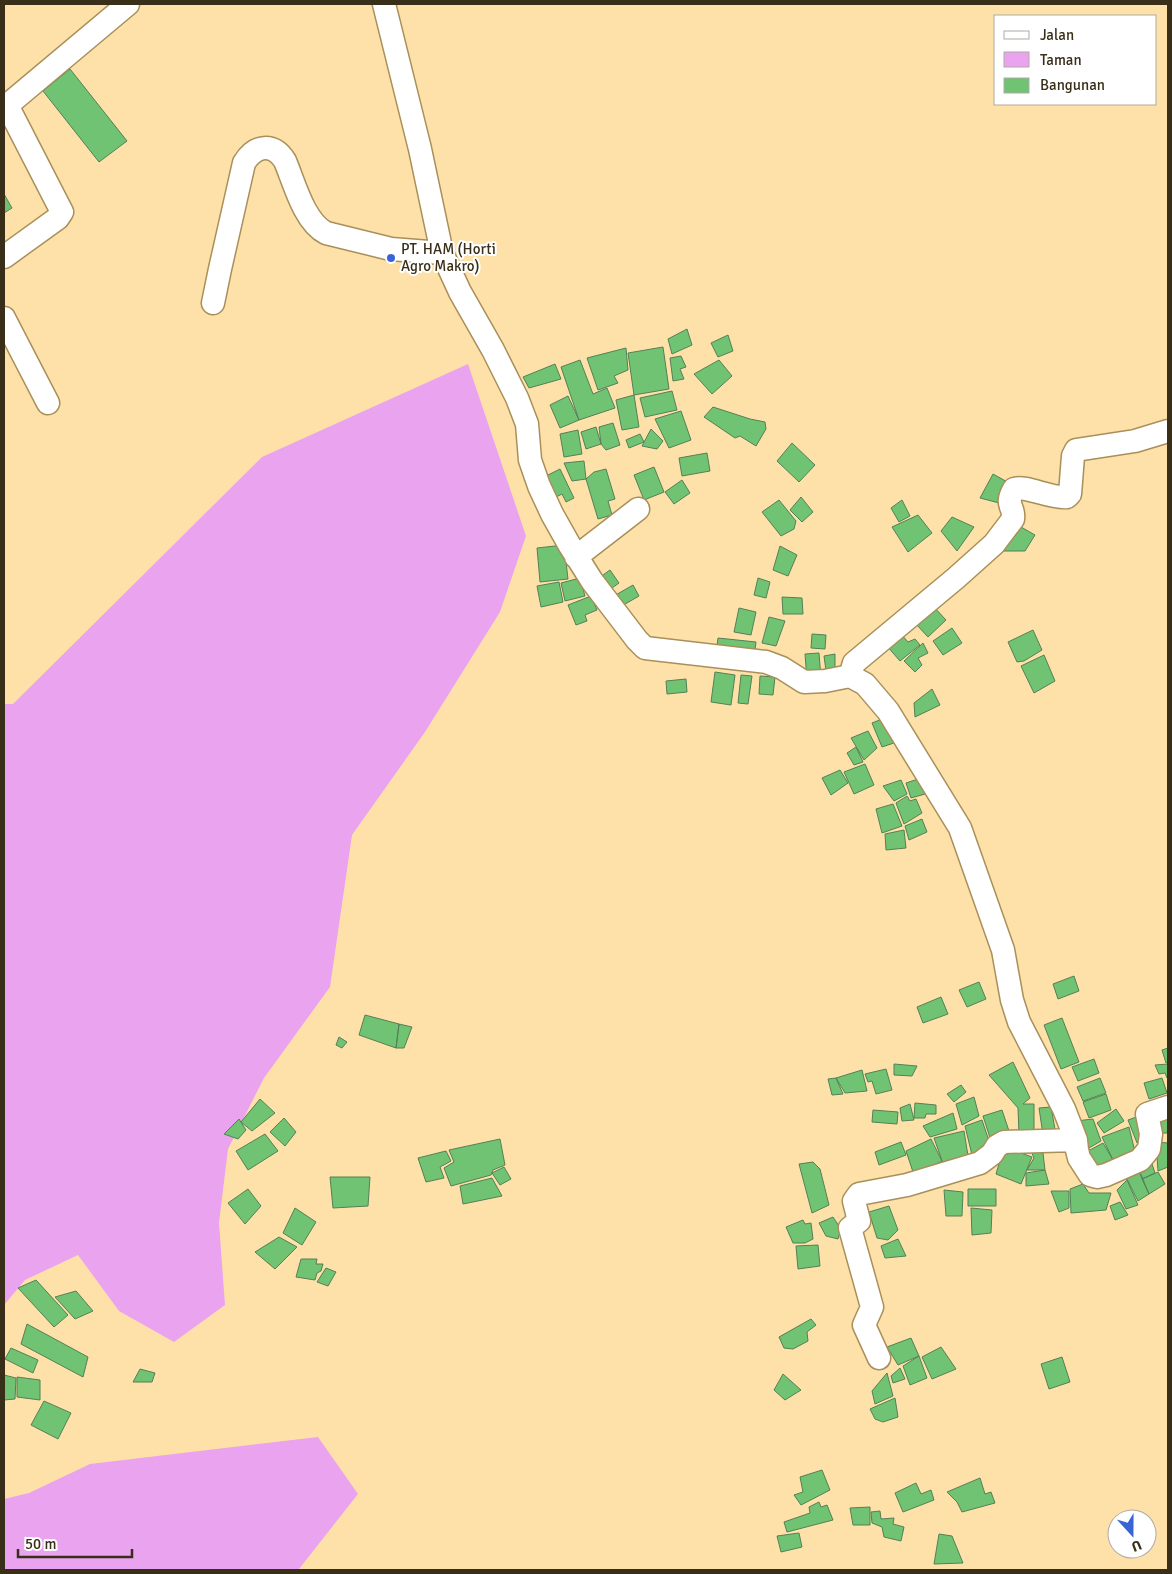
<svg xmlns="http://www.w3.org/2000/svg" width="1172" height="1574" font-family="Signika,sans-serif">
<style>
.green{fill:#eaa3ef}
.building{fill:#71c374;stroke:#557f56}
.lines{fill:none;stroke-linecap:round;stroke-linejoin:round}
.minor-casing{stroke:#a98f59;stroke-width:25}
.minor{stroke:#fff;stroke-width:22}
.poi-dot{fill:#3864d5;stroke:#fff;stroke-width:2}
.labels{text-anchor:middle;stroke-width:4;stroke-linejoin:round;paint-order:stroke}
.poi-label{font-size:15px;fill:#392e18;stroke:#fff;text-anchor:start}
</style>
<rect width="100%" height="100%" fill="#fde1a9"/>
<path class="green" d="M468 364 526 536 500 612 425 732 352 835 330 987 264 1078 228 1149 219 1223 225 1305 174 1342 119 1311 78 1255 25 1280 4 1305V704H13L262 457Z
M318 1437 358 1494 299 1569 291 1570H4V1499L29 1493 90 1464Z"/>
<path class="building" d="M70 69 127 141 99 162 43 91Z
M4 194 12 208 4 213Z
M687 329 692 345 672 354 668 339Z
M728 335 733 351 718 357 711 343Z
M663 347 669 389 634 395 628 353Z
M626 348 628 370 614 376 618 383 598 390 587 358Z
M681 356 686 367 680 369 684 379 673 381 670 358Z
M580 360 593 394 607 388 615 408 579 420 561 367Z
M719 360 732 376 712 394 694 374Z
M555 364 561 379 529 388 523 377Z
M672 391 677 410 645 417 640 398Z
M634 395 639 427 622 430 616 400Z
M568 396 579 420 560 428 550 405Z
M713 407 750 419 765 422 766 429 756 446 740 436 735 438 704 417Z
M681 411 691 440 669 448 655 419Z
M613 423 620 445 606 450 601 444 599 427Z
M596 427 601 444 586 449 581 432Z
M651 429 663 441 657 449 642 446Z
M578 430 582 454 564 457 560 434Z
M640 434 644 442 629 448 626 440Z
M792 443 815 465 799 482 777 461Z
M707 453 710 471 682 476 679 458Z
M584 461 586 479 572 481 564 463Z
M654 467 664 492 644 500 634 475Z
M560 469 574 498 566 502 562 494 554 498 544 477Z
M606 469 615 499 608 501 612 515 598 519 586 479 594 472Z
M993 474 1011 484 1003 504 980 498Z
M682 480 690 493 674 504 665 492Z
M801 497 813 512 802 522 790 510Z
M779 500 796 521 794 529 781 536 762 512Z
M902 500 910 516 899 522 891 508Z
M918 515 932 533 908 552 892 527Z
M952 517 974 527 957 551 941 531Z
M1014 523 1035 535 1025 551H1001Z
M564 545 568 579 540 582 537 548Z
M780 546 797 555 788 576 773 570Z
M610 570 619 583 605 593 596 580Z
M580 578 585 596 565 601 561 583Z
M758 578 770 582 766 598 754 595Z
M559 582 563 602 541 607 537 586Z
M633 585 639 596 620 607 614 596Z
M591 596 597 610 585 615 587 621 576 625 568 605Z
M782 597 802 598 803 614H783Z
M933 606 946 620 928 637 915 623Z
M739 608 756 612 751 635 734 632Z
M769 617 785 621 776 646 762 643Z
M952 628 962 643 943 655 933 641Z
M1033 630 1042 650 1024 661 1017 662 1008 642Z
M900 633 908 642 915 639 920 645 900 661 886 645Z
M812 634 826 635 825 649 811 648Z
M718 638 756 642 754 657 716 653Z
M923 643 928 653 918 658 922 665 915 672 904 661Z
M819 653 821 679 807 680 805 654Z
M835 654V678H827L824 656Z
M1044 655 1055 681 1034 693 1021 666Z
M715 672 735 675 731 705 711 702Z
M741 675 752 676 748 704 738 703Z
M760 676 775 677 773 695 759 694Z
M686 679 687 692 667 694 666 681Z
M932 689 940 705 915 717 914 703Z
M882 719 894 743 882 747 872 723Z
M868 731 877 748 864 760 851 738Z
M856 747 863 762 854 765 847 753Z
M865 764 874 785 854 794 844 772Z
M840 770 848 783 831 795 822 778Z
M918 779 925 794 911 798 906 783Z
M901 780 907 794 894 801 883 786Z
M907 796 910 801 916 799 922 813 904 824 896 803Z
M893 804 902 826 882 833 876 809Z
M922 819 927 832 909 840 905 826Z
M904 830 906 848 886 850 885 834Z
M1074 976 1079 991 1058 999 1053 984Z
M979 982 986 999 967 1007 959 990Z
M941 997 948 1014 923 1023 917 1007Z
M365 1015 399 1024 396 1048 359 1035Z
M1062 1018 1079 1062 1061 1069 1044 1025Z
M399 1024 412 1027 404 1048H396Z
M339 1037 347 1042 342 1048 336 1045Z
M1168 1048V1062L1166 1063 1162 1050Z
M1094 1059 1099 1073 1078 1081 1072 1067Z
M1013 1062 1030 1098 1023 1104H1034V1136L1019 1135 1018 1108 989 1075Z
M894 1064 917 1066 912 1076 894 1075Z
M1168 1064V1077L1167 1078 1165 1073 1159 1074 1155 1065Z
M886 1069 892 1090 876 1094 872 1081 868 1082 865 1074Z
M862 1070 867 1091 845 1093 836 1078Z
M836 1078 843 1094 832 1095 828 1079Z
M1100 1078 1106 1093 1083 1101 1077 1087Z
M1162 1078 1167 1093 1149 1099 1144 1083Z
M961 1085 966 1092 954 1102 947 1094Z
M1106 1094 1111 1110 1089 1118 1083 1102Z
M974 1097 979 1116 962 1125 956 1104Z
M260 1099 275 1113 252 1131 241 1122Z
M915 1103 936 1105V1114H926L925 1118H914Z
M910 1104 914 1120 902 1121 900 1108Z
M1051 1107 1056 1135H1043L1039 1108Z
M1116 1109 1124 1121 1104 1133 1097 1123Z
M873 1110 898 1112 897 1124 872 1122Z
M1002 1110 1010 1134 991 1141 983 1116Z
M953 1113 957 1129 930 1137 923 1126Z
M1142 1115 1146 1135 1137 1143 1128 1120Z
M284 1118 296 1132 285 1146 270 1132Z
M239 1119 246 1130 238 1139 224 1134Z
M1093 1119 1101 1141 1082 1152 1076 1121Z
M1158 1119H1168V1135V1133H1160Z
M982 1120 992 1150 972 1155 965 1126Z
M1129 1127 1135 1152 1113 1160 1102 1137Z
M964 1131 969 1162 946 1172 934 1138Z
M265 1134 278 1151 248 1170 236 1151Z
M500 1139 505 1165 493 1170 491 1175 451 1186 444 1168 454 1162 449 1150Z
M931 1139 942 1161 914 1175 906 1151Z
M901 1142 906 1155 879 1165 875 1152Z
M1156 1142 1168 1143V1167L1158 1171Z
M1103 1143 1113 1160 1096 1169 1088 1151Z
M1004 1147 1032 1157 1021 1184 996 1174Z
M446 1151 451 1161 440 1167 444 1178 426 1182 418 1158Z
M1031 1151 1043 1153 1045 1170H1027L1034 1158Z
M1151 1161 1155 1173 1142 1179 1138 1167Z
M813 1162 820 1169 829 1205 812 1213 799 1164Z
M1137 1165 1149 1194 1138 1201 1123 1171Z
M504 1167 511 1179 500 1185 492 1173Z
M1045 1170 1049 1184 1026 1186V1173Z
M1158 1172 1165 1184 1149 1194 1142 1179Z
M330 1177H370L368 1206 333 1208Z
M492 1178 502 1196 463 1204 460 1186Z
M1127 1180 1138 1205 1126 1209 1117 1190Z
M1083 1184 1089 1193H1111L1106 1210 1071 1213 1070 1189Z
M248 1189 261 1206 245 1224 228 1203Z
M968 1189H996V1206H968Z
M944 1190 963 1192 962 1216H946Z
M1051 1191H1069V1208L1059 1212Z
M1120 1202 1128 1215 1115 1220 1110 1206Z
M889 1206 898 1230 888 1240 877 1238 869 1212Z
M295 1208 316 1222 302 1245 283 1233Z
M971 1208 992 1210 991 1233 972 1235Z
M833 1217 841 1229 838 1239 826 1236 819 1223Z
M803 1220 805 1224 811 1223 813 1239 805 1243H793L786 1227Z
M279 1237 297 1247 275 1269 255 1252Z
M898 1239 906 1256 885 1258 881 1246Z
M818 1245 820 1266 798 1269 796 1246Z
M301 1259H317L316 1264H323L321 1271 317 1273 315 1280 296 1277Z
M326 1268 336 1272 328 1286 317 1282Z
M36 1280 68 1315 54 1327 18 1288Z
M76 1291 93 1311 75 1319 55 1297Z
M811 1319 816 1325 807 1332 808 1341 793 1349 784 1348 779 1337Z
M27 1324 88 1357 83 1377 21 1344Z
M911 1338 919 1356 898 1365 887 1347Z
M941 1347 956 1369 932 1379 922 1357Z
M11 1348 38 1360 33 1373 5 1359Z
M919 1356 927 1378 910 1385 903 1366Z
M1062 1357 1070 1382 1049 1389 1041 1364Z
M900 1368 905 1379 893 1383 891 1376Z
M140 1369 155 1373 152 1382H133Z
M887 1373 893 1396 875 1404 872 1391Z
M783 1374 801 1390 785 1400 774 1390Z
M4 1375 16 1378 15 1399 4 1400Z
M17 1377 40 1380V1400L17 1397Z
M895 1398 898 1417 883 1422 875 1419 870 1409Z
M44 1401 71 1413 58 1439 31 1425Z
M822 1470 830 1490 801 1505 794 1495 803 1492 800 1477Z
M980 1478 985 1494 991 1492 995 1503 962 1512 957 1502 947 1492Z
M916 1483 921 1494 931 1490 934 1500 903 1512 895 1493Z
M819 1502 821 1507 827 1505 833 1520 787 1532 784 1522 810 1513 809 1507Z
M870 1507V1525H853L850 1508Z
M880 1511 881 1519 894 1518 893 1524 904 1527 901 1541 884 1537 882 1527 872 1523 871 1512Z
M799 1533 802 1547 781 1552 777 1536Z
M939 1534 952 1536 963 1563 934 1564Z"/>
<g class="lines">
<g class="minor-casing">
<path id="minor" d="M384 4 420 149 442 253 460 292 493 350 517 398 527 424 530 460 539 486 552 514 570 546 592 581 637 640 645 648 766 662 782 668 804 682 825 681 850 676 865 684 888 711 960 828 1003 950 1012 1000 1019 1022 1064 1109 1076 1140 1077 1150 1079 1158 1090 1175 1097 1177 1106 1175 1140 1160 1149 1149 1151 1134 1147 1114 1168 1107
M4 108 128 4
M4 257 58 218 62 212 7 105
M213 303 220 269 244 163C255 145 273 142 285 161 294 182 304 222 326 233L391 249 442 253
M4 318 48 403
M576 557 638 509
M850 676 854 663 956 578 994 544 1013 519C1015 506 1004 506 1014 489 1026 485 1051 499 1067 497L1070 494 1073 456 1076 450 1135 441 1168 431
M879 1358 864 1325 872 1307 850 1228 859 1221 854 1201 859 1194 907 1185 980 1163 992 1154 997 1146 1004 1142 1076 1140"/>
</g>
<use href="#minor" class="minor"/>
</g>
<circle class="poi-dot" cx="391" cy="258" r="5"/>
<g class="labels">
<g class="poi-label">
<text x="401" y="254">PT. HAM (Horti<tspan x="401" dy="17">Agro Makro)</tspan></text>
</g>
</g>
<rect width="1172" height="1574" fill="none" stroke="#392e18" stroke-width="10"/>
<rect x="994" y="15" width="162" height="90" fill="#ffffff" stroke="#b0aba3"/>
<rect x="1004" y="31" width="25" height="8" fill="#ffffff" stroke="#b0aba3"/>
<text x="1040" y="40" font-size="15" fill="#392e18">Jalan</text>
<rect x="1004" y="52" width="25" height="15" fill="#eaa3ef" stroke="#b0aba3"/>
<text x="1040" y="65" font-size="15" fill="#392e18">Taman</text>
<rect x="1004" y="78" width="25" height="15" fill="#71c374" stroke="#b0aba3"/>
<text x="1040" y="90" font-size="15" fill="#392e18">Bangunan</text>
<g transform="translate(1132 1534) rotate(159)"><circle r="24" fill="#ffffff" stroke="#b0aba3"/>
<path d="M0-4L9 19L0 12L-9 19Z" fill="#3864d5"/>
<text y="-8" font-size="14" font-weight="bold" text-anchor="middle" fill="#392e18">U</text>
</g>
<path d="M18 1549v8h114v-8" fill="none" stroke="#392e18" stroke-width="2.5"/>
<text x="25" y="1549" font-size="15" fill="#392e18" stroke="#ffffff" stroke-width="4" paint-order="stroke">50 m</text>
</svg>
